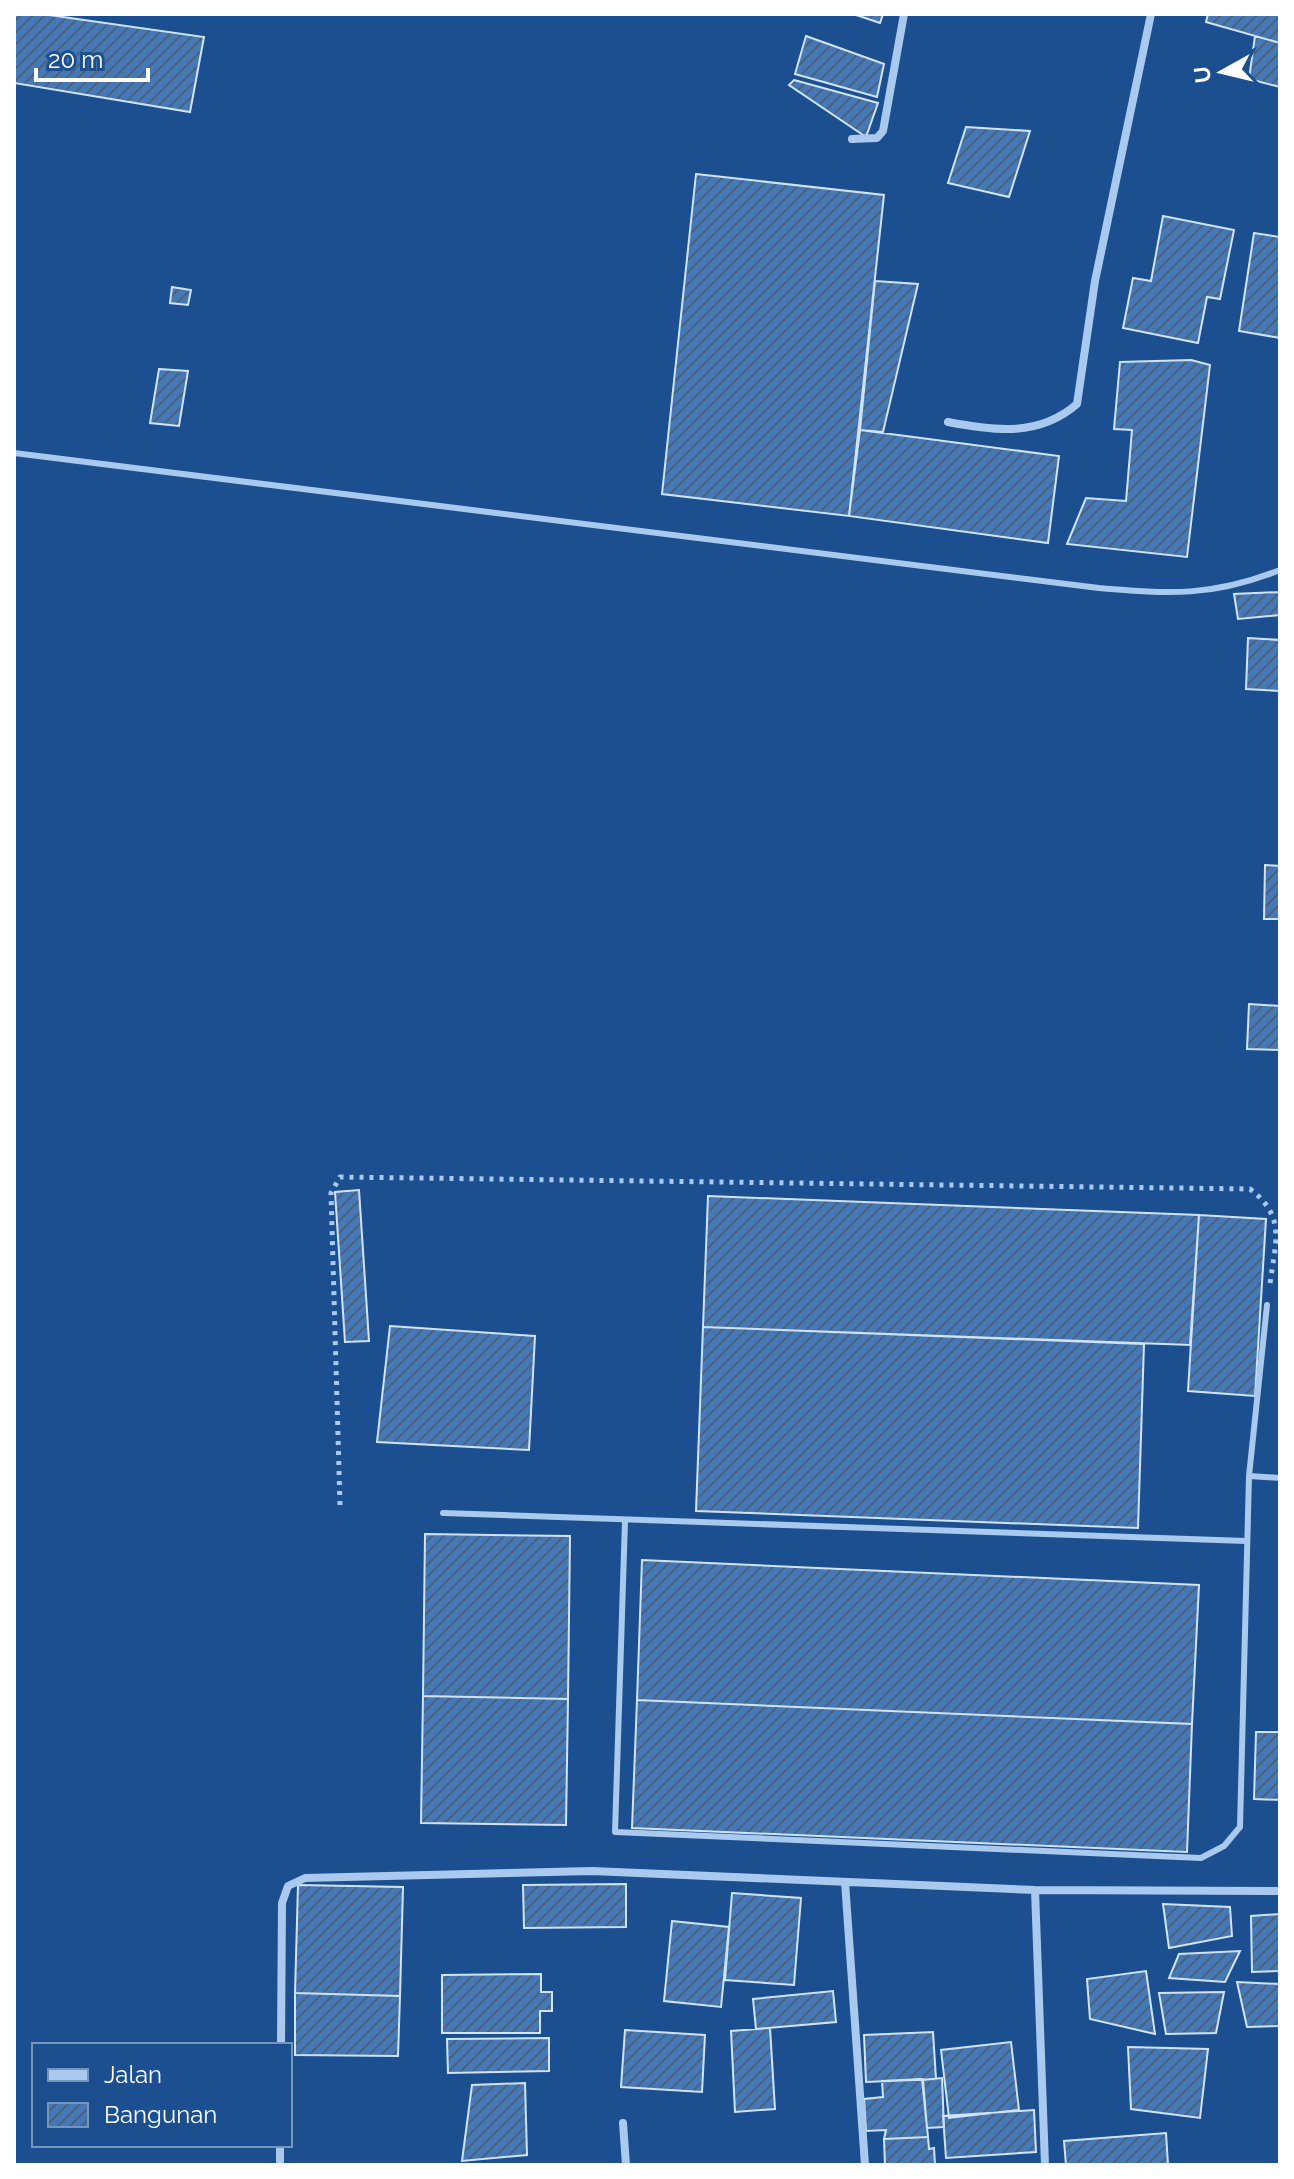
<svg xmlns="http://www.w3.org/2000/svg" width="1294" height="2179" font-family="Raleway,sans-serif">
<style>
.building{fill:url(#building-hatch);stroke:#cfe3fa;stroke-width:2}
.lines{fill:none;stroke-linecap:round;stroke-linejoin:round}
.path{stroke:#a9c9ee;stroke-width:5;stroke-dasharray:4 6;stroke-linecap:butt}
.lane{stroke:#a9c9ee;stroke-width:6}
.street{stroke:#a9c9ee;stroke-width:8}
</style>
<defs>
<pattern id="building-hatch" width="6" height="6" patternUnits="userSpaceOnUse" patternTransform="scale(2)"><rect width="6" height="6" fill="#4478b7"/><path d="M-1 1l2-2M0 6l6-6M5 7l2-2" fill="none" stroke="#486282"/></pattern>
</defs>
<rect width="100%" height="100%" fill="#1b4f8f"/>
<path class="building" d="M14 14H42L204 37 190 112 14 83Z
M853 14H883L880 23Z
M1208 14H1280V43L1206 22Z
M806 36 884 64 877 97 795 74Z
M1255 36 1280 43V87L1249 79Z
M794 80 878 103 866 137 789 85Z
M966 127 1030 131 1009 197 948 183Z
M696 174 884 195 849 516 662 494Z
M1163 216 1234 230 1220 299 1207 297 1198 343 1123 328 1133 278 1151 281Z
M1254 233 1280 237V338L1239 331Z
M875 281 918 284 883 432 860 430Z
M172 287 191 290 188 305 170 303Z
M1191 360 1210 365 1187 557 1067 544 1086 498 1126 501 1132 430 1114 429 1120 362Z
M159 369 188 371 179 426 150 423Z
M860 430 1059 456 1048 543 849 516Z
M1280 592V615L1238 619 1234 594Z
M1248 638 1280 640V691L1246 689Z
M1265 865 1280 866V919H1264Z
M1249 1004 1280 1006V1050L1247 1049Z
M359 1190 369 1341 345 1342 335 1192Z
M708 1196 1199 1215 1190 1345 703 1327Z
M1199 1215 1266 1219 1255 1396 1188 1391Z
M390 1326 535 1336 529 1450 377 1442Z
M703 1327 1144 1344 1138 1528 696 1511Z
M425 1534 570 1536 568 1699 423 1696Z
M642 1560 1199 1585 1192 1724 637 1700Z
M423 1696 568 1699 566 1825 421 1823Z
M637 1700 1192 1724 1187 1852 632 1828Z
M1256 1732H1280V1800L1254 1799Z
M626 1884V1927L524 1928 523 1885Z
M298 1885 403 1887 400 1996 295 1993Z
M732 1893 801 1898 794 1985 725 1980Z
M1163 1904 1230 1907 1232 1936 1169 1948Z
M1280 1914V1971L1252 1972 1251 1916Z
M672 1921 729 1927 721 2007 664 2001Z
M1240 1951 1225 1982 1169 1978 1179 1954Z
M1146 1971 1155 2034 1090 2019 1087 1979Z
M541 1974V1992H552V2011H540V2033H442V1975Z
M1237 1982 1280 1984V2026L1247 2027Z
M833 1991 836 2022 756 2029 753 1999Z
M1224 1992 1216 2033 1166 2034 1159 1993Z
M295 1993 400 1996 398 2056 295 2055Z
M770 2028 775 2109 735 2112 731 2031Z
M625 2030 705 2035 702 2092 621 2087Z
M933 2032 936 2079 866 2082 864 2035Z
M549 2038V2071L448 2073 447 2039Z
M1011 2042 1019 2110 949 2118 941 2050Z
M1128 2047 1208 2049 1200 2118 1131 2109Z
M942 2078 944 2127 927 2128 923 2080Z
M922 2079 928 2137 884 2139 886 2130 866 2131 864 2099 883 2097 882 2081Z
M525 2083 527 2155 462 2161 472 2085Z
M1034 2110 1036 2152 946 2158 943 2116Z
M1166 2133 1168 2165H1066L1064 2141Z
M928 2137 929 2149 934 2148 935 2165H885L884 2139Z"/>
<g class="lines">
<path class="path" d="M340 1505 331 1193 340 1177 1250 1189C1287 1217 1275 1243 1270 1284"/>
<path class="lane" d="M14 453 1099 588C1170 594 1212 597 1280 570
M1249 1476 1280 1478
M443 1513 1246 1541
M625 1521 615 1832 1201 1858 1224 1846 1240 1827 1249 1476 1267 1305"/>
<path class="street" d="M852 139 877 138 883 131 904 14
M948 422C995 431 1039 437 1077 404L1095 281 1151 14
M845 1882 865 2165
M1035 1890 1045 2165
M281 2045 282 1903 288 1886 305 1878 592 1871 1035 1890 1280 1891
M623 2123 626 2165
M280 2165V2145"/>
</g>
<rect width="1294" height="2179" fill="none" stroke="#ffffff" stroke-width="32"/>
<rect x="32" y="2043" width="260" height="104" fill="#1b4f8f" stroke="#7695bc" stroke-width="2"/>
<rect x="48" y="2069" width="40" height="12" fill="#a9c9ee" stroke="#7695bc" stroke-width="2"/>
<text x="104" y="2083" font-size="24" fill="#ffffff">Jalan</text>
<rect x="48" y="2103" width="40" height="24" fill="url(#building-hatch)" stroke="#7695bc" stroke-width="2"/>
<text x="104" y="2123" font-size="24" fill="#ffffff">Bangunan</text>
<g transform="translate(1222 72) rotate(262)" stroke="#1b4f8f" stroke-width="6" paint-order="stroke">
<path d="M0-6L14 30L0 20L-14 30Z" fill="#ffffff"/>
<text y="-12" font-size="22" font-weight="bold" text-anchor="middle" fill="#ffffff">U</text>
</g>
<path d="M36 68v12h112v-12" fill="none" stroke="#ffffff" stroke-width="4"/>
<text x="48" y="68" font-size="24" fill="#ffffff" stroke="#1b4f8f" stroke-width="6" paint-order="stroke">20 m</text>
</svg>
